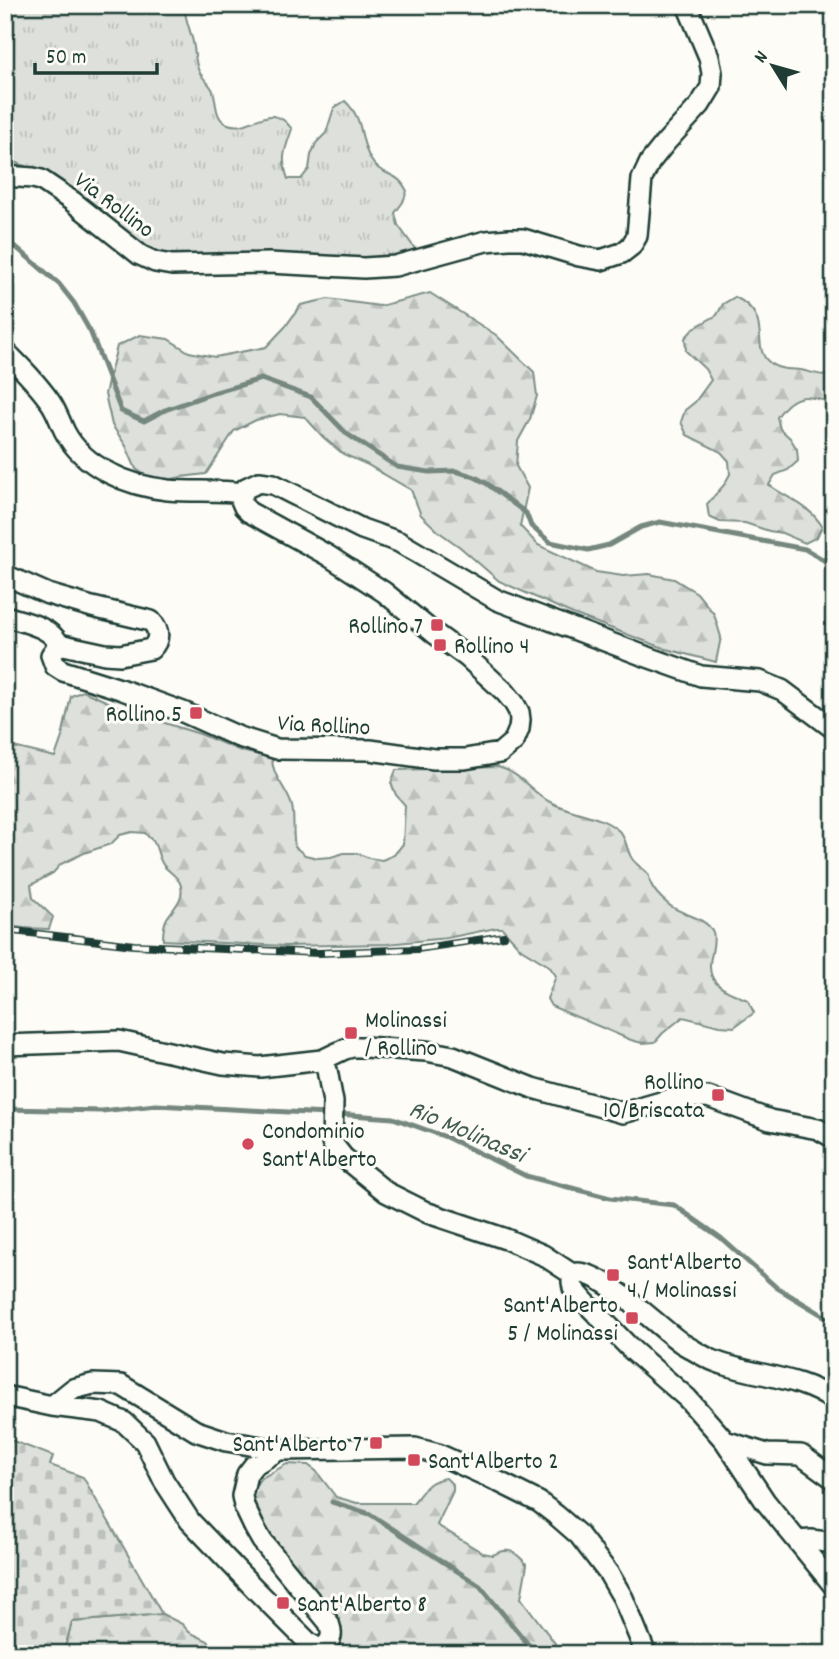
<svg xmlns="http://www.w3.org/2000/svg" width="839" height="1659" font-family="Dekko,sans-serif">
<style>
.grass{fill:url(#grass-tufts);stroke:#7e8e88;stroke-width:2}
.forest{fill:url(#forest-firs);stroke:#7e8e88;stroke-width:2}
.cemetery{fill:url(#cemetery-stones);stroke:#7e8e88;stroke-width:2}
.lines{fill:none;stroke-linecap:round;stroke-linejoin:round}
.stream{stroke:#75877f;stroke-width:5}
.street-casing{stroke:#1f3d34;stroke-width:24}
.street{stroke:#fdfcf7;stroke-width:19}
.rail-casing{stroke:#1f3d34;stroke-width:8}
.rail{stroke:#fdfcf7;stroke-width:5;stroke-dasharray:16;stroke-linecap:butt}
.poi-dot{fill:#d1495b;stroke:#fdfcf7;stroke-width:2.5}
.labels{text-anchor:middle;stroke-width:6;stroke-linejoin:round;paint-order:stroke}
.street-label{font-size:24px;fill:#1f3d34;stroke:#fdfcf7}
.poi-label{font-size:24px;fill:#1f3d34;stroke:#fdfcf7;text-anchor:start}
.water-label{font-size:26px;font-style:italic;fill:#435c53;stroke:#fdfcf7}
</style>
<defs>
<pattern id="grass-tufts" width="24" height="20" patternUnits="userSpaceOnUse" patternTransform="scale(1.75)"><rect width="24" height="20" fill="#dde0db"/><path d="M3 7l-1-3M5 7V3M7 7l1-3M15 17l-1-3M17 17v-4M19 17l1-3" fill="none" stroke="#bdc1bd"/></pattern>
<pattern id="forest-firs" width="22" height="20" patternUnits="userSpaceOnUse" patternTransform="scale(1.75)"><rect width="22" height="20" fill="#dde0db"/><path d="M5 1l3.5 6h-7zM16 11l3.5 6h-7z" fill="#bdc1bd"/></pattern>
<pattern id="cemetery-stones" width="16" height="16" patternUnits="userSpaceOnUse" patternTransform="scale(1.75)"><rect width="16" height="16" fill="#dde0db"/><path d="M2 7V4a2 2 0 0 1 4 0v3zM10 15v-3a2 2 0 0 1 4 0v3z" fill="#bdc1bd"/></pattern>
</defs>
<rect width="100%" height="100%" fill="#fdfcf7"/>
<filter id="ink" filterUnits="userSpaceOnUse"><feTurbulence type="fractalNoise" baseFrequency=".0143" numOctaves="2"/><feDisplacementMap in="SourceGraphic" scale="14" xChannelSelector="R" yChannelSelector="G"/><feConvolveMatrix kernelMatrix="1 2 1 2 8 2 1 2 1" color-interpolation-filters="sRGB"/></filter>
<g filter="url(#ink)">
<path class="grass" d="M5 5H184C185 19 190 29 193 42 195 51 195 61 198 69 201 78 210 83 213 91 217 102 214 119 228 124 252 133 269 98 292 129 285 150 280 157 288 179H301L309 169 311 155 316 143 326 133 334 108 345 101C366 121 358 139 371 160 379 174 392 172 401 182 404 185 405 188 407 191L403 202 395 213 398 225 418 253 360 262 287 253 189 258 160 254 126 237 49 174 5 159Z"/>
<path class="forest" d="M430 293 496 335 534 372 537 396 530 419 518 441 516 466 528 488 520 526 538 545 596 572 623 576 649 574 674 579 697 593 714 614 721 637 716 662 666 649 573 614 499 581 460 547 439 532 421 515 411 490 366 464 343 454 323 437 305 417 280 414 256 420 234 431 206 474 181 477 157 483 136 469 126 446 112 425 105 394 117 346 140 335 168 339 189 352 215 357 266 347 285 327 301 305 328 299 380 306Z
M735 297C774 316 750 346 769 362 777 370 790 369 801 370 812 372 822 377 834 375V404C807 394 794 392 777 417L780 429 790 438 797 449 798 461 788 470 775 475 769 485C788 499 809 505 822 526L817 537 805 543 782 533 769 531 745 523 720 522 709 517 707 504 724 485 730 474 729 461 721 452 687 435 681 422 685 410 695 402 711 380 705 369 686 351 685 338 694 328 717 315 723 304Z
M83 691 133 713 200 734 241 751 272 758C272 777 287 788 292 806 295 818 292 833 295 847L305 855 318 858 331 857 344 853H357L369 858 382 860 394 855 403 844 405 805 396 795 391 783 396 770 498 767C521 773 531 792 550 802 572 814 600 814 619 831 626 838 626 846 630 855 634 865 643 867 648 874 650 877 649 881 651 884 654 891 662 899 668 904 680 915 705 916 713 932 715 938 713 947 712 953 703 984 724 990 748 1000L754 1013 734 1027 720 1026 683 1017 663 1033 655 1042 642 1043 631 1040 551 1006 547 999 556 976 549 966 521 949 502 928H496L447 938 387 944 285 946 163 940C163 933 163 925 167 918 174 908 186 897 180 883 176 875 169 872 164 866 158 859 158 848 153 841 150 838 147 836 145 833L132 832 120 835 111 844 84 853 61 864 53 873 31 885 33 898 53 917 49 929 24 928 5 926V745L55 757 62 737 71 696Z
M287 1464 308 1465 316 1471 336 1497 357 1503H413C424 1490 428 1480 446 1478L453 1485V1491L437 1525 483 1553 493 1555C510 1546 516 1552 527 1565L521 1598 563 1654H327L335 1645 310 1586 259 1519 251 1499 254 1488 260 1479Z
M162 1614 182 1624 189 1632 208 1641 216 1654H63L72 1622Z"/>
<path class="cemetery" d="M5 1438 53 1456 50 1465 83 1477 162 1614 72 1622 63 1654H5Z"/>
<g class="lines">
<path class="stream" d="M5 243 16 247 59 284 74 303 91 333 121 411 144 421 165 410 213 393 261 379 311 397 347 434 397 467 429 472 456 471 475 477 486 483 526 513 531 526 550 542 588 550 609 545 641 527 660 522 805 549 834 566
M827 562 834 547
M5 1109 102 1111 156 1105 327 1114
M337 1114 393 1118 446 1137 526 1176 610 1198 674 1205 721 1238 776 1287 834 1322
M332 1502 370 1514 480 1586 532 1649 535 1654"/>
<g class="street-casing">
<path id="street" d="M5 176 33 178 41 180 72 201 140 255 155 262 172 265 269 263 364 268 395 266 486 241 509 239H523L579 256 601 260 622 253 631 246 637 236 642 179 650 162 666 142 700 105 711 87 712 73 709 57 687 5
M5 351C21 367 38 384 51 403 57 412 60 422 65 432 84 468 129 486 168 490 193 492 218 490 243 493
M5 575 48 594 92 607 151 621C160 630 160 640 151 649L120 655 105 654 59 644 51 655 55 666 63 671 120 689 183 712 239 737 277 749 370 750 434 759H465L500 753 514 741 519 729 520 720 519 712 514 703 505 692 467 657 434 633 384 592 327 555 249 512 244 507 241 500 243 493 246 488 259 482 273 484 362 529 399 542 497 600 642 655 701 676 760 681 782 690 834 729
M5 616C23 622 50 626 59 644
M5 1045 119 1041 223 1064 260 1067 322 1060
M572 1274 543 1255 506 1239 428 1213 386 1192 343 1157 332 1143 333 1102 327 1070 322 1060 345 1049 352 1047H364L426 1051 453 1056 533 1088 623 1113 675 1098 708 1097 770 1120 818 1129 834 1138
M572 1274V1282L573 1288 586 1303 632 1350 687 1398 725 1441 765 1501 834 1586
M572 1274C597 1264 661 1330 683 1344 694 1350 705 1358 717 1362 754 1376 802 1376 834 1401
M5 1396 52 1406 101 1412 124 1422 145 1442 164 1481 190 1521 256 1590 309 1643 316 1647 324 1648C332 1639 333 1634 329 1623L262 1541 254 1527 244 1506 242 1496 247 1474 254 1465 279 1450 415 1448 438 1454 491 1478 539 1502 556 1515 579 1535 609 1574 623 1598 646 1654
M52 1406 73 1389 93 1384 121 1385 196 1431 226 1441 279 1450
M725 1441 767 1454 801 1455 834 1479
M798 1541 811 1540 834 1543"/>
</g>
<use href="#street" class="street"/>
<g class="rail-casing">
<path id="rail" d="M5 930 134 945 319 953 417 949 504 936"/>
</g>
<use href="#rail" class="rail"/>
</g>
</g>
<g class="poi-dot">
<rect x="430" y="618" width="14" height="14" rx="3.5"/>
<rect x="433" y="638" width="14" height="14" rx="3.5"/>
<rect x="189" y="706" width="14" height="14" rx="3.5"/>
<rect x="344" y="1026" width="14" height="14" rx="3.5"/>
<rect x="711" y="1088" width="14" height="14" rx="3.5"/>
<circle cx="248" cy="1144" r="7"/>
<rect x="606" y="1268" width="14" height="14" rx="3.5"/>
<rect x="625" y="1311" width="14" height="14" rx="3.5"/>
<rect x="369" y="1436" width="14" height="14" rx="3.5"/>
<rect x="407" y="1453" width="14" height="14" rx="3.5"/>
<rect x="276" y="1596" width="14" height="14" rx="3.5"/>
</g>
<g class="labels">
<g class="street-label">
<text transform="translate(115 204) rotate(37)" y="8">Via Rollino</text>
<text transform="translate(324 724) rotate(3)" y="8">Via Rollino</text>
</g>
<g class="poi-label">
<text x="423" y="633" text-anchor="end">Rollino 7</text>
<text x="454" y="653">Rollino 4</text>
<text x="182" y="721" text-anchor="end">Rollino 5</text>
<text x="365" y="1027">Molinassi<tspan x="365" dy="28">/ Rollino</tspan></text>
<text x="704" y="1089" text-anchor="end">Rollino<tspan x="704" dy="28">10/Briscata</tspan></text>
<text x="262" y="1138">Condominio<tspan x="262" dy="28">Sant'Alberto</tspan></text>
<text x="627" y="1269">Sant'Alberto<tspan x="627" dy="28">4 / Molinassi</tspan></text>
<text x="618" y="1312" text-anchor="end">Sant'Alberto<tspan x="618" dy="28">5 / Molinassi</tspan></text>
<text x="362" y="1451" text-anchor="end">Sant'Alberto 7</text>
<text x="428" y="1468">Sant'Alberto 2</text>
<text x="297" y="1611">Sant'Alberto 8</text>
</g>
<g class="water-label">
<text transform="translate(468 1130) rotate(23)" y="9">Rio Molinassi</text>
</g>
</g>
<rect width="839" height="1659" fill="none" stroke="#fdfcf7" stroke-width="28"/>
<rect x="14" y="14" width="811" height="1631" fill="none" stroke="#1f3d34" stroke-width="2.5" filter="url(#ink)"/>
<g transform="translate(773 66) rotate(307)" stroke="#fdfcf7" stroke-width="5" paint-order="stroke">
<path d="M0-5L12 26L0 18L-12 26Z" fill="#1f3d34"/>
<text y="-10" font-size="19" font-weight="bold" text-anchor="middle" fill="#1f3d34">N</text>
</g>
<path d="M35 63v10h122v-10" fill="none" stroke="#1f3d34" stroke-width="3.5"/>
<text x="46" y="63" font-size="21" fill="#1f3d34" stroke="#fdfcf7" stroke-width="5" paint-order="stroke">50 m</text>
</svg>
